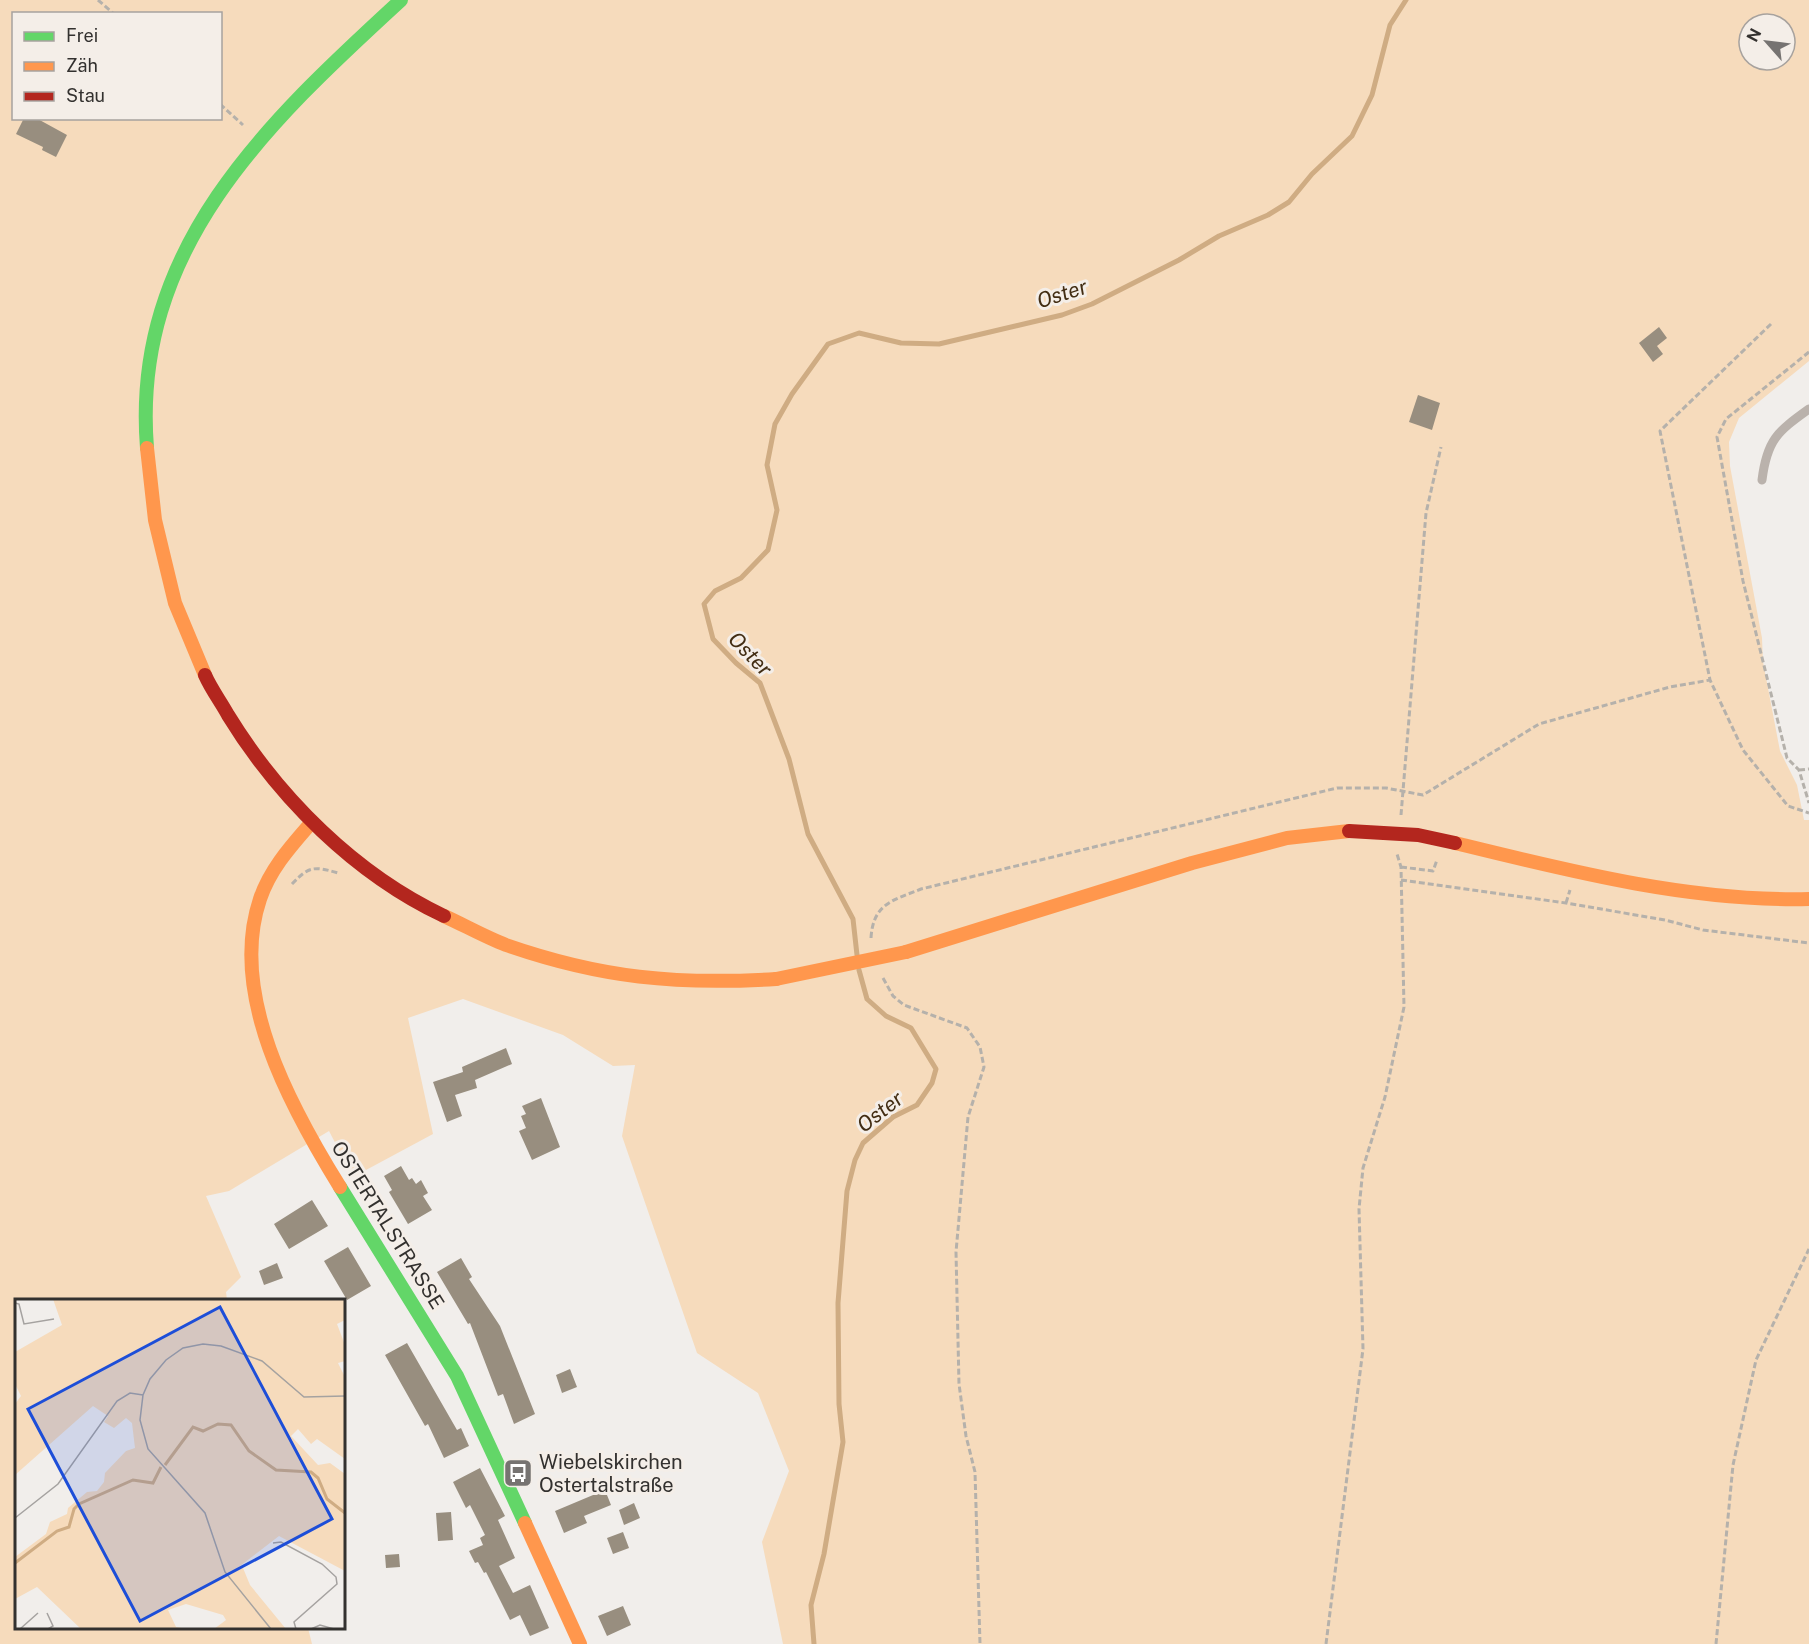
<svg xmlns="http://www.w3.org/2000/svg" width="1809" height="1644" font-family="'Public Sans',sans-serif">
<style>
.green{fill:#f6dbbc;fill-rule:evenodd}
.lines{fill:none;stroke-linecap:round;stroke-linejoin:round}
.stream{stroke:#cfac83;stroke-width:5}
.building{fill:#988e7f}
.path{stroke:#b5b1ab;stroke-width:3;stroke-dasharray:6 3;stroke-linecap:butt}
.lane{stroke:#bab2ac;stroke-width:9}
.fast{stroke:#63d668;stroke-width:14}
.slow{stroke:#ff974d;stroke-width:14}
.jam{stroke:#b3261e;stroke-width:14}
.slow-bridge{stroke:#ff974d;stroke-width:14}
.jam-bridge{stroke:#b3261e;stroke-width:14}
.labels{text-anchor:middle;stroke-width:6;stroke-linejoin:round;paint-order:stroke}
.street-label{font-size:20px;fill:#33312f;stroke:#f4eee8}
.poi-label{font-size:20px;fill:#33312f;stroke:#f4eee8;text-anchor:start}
.water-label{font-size:21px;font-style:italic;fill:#422d13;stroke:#f4eee8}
.inset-river{fill:none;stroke:#cfac83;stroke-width:3}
.inset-road{fill:none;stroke:#a5a2a0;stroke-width:1.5}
.view{fill:#1d4ed8;fill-opacity:0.15;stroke:#1d4ed8;stroke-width:3}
.inset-edge{fill:none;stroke:#33312f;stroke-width:3}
</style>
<rect width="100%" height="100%" fill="#f1eeeb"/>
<path class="green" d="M0 0H1809V361L1739 418 1729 442 1730 466 1762 638 1763 662 1780 751 1797 785 1804 820H1809V1644H783L762 1542 789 1471 758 1393 697 1353 622 1136 635 1065 613 1066 563 1035 463 999 408 1018 433 1134 353 1177 329 1131 229 1191 206 1196 241 1277 226 1292 227 1300H16V1628H308L312 1644H0ZM14 14H220V118H14ZM1749 24H1785V60H1749Z"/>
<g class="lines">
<path class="stream" d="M857 955 853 919 808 834 789 759 760 683 736 663 713 639 704 604 715 591 741 578 768 550 777 510 767 465 775 424 792 394 828 344 859 333 901 343 939 344 1062 315 1092 304 1179 260 1219 236 1268 215 1289 202 1312 174 1352 136 1372 95 1390 25 1406 0
M814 1644 811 1605 824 1554 843 1442 839 1404 838 1303 847 1191 855 1160 863 1143 893 1117 917 1105 932 1083 936 1069 911 1028 886 1016 867 999 859 970"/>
</g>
<path class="building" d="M24 118H36L67 135 56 157 42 150 43 147 16 134Z
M1659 327 1667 338 1657 346 1663 354 1653 362 1639 343Z
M1418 395 1440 403 1432 430 1409 422Z
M506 1048 512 1064 475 1080 477 1088 455 1095 462 1116 447 1122 433 1082 463 1072 462 1067Z
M541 1098 560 1147 532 1160 519 1131 526 1128 521 1116 526 1114 522 1106Z
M401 1166 409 1180 412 1178 416 1184 421 1180 428 1193 423 1196 432 1210 408 1224 389 1192 392 1190 384 1176Z
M312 1200 328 1226 289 1249 274 1224Z
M348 1247 371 1286 347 1300 324 1261Z
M461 1258 472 1277 469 1279 500 1326 535 1414 514 1424 503 1394 498 1396 470 1323 468 1324 437 1272Z
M277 1263 283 1278 264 1285 259 1271Z
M407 1343 457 1430 461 1428 469 1446 444 1458 428 1424 425 1426 385 1355Z
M570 1369 577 1387 562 1393 556 1375Z
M480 1468 505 1516 498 1520 515 1558 499 1566 513 1593 530 1585 549 1628 530 1636 520 1615 510 1620 486 1572 484 1573 478 1562 475 1563 469 1551 483 1545 480 1538 485 1535 470 1505 466 1508 453 1482Z
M605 1490 611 1505 584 1516 587 1523 564 1533 555 1511Z
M634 1503 640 1518 624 1525 619 1510Z
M451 1512 453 1540 438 1541 436 1513Z
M623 1532 629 1548 613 1554 607 1538Z
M399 1554 400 1567 386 1568 385 1555Z
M623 1606 631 1625 607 1636 598 1616Z"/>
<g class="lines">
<path class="path" d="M98 0 114 14
M220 104 243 125
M1771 324 1660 431 1710 680 1743 750 1788 806 1809 813
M1809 352 1726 419 1717 437 1743 581 1787 758 1799 770 1809 803
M1799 770 1809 769
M1401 815 1426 513 1441 447
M1401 867 1433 871 1437 860
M1401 880 1566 903 1665 920 1703 930 1809 943
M292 884C309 866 314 866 338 873
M1566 903 1570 890
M871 938C873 903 894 900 921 889L1337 788H1386L1423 795 1539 724 1670 687 1710 680
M883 978 893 996 904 1005 967 1028 980 1047 984 1067 968 1117 956 1252 959 1384 966 1436 975 1472 980 1644
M1326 1644 1363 1349 1359 1209 1363 1168 1385 1097 1404 1007 1401 867 1397 854
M1716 1644 1733 1465 1756 1360 1809 1249"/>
<path class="lane" d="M1762 480C1767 440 1777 432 1809 409"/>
<path class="fast" d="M147 448C131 249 267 123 401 0
M340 1187 457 1376 525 1523"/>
<path class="slow" d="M147 448 155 520 175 603 205 675
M311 823C291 846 270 869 260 899 228 994 291 1108 340 1187
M1455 843C1569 871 1691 902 1809 899
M444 916C464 925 485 937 506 945 601 978 676 985 776 979
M906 952 1192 863 1287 838 1349 831
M525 1523 580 1644"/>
<path class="jam" d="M205 675C211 689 221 702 228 715 279 798 355 874 444 916"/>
<path class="slow-bridge" d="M776 979 906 952"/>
<path class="jam-bridge" d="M1349 831 1418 835 1455 843"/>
</g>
<defs>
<g id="bus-square" transform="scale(1.5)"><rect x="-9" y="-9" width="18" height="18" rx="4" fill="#767371" stroke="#f4eee8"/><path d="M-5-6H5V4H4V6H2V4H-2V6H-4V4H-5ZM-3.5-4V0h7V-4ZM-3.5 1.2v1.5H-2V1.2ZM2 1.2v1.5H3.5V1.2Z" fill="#fff"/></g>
</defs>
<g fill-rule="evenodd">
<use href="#bus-square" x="518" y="1473"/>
</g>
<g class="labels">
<g class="street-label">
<text transform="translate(388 1225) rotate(58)" y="7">OSTERTALSTRASSE</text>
</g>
<g class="poi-label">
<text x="539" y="1469">Wiebelskirchen<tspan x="539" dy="23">Ostertalstraße</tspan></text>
</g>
<g class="water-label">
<text transform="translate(1062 294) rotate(-18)" y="7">Oster</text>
<text transform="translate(750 654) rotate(46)" y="7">Oster</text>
<text transform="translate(880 1112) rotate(-38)" y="7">Oster</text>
</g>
</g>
<g transform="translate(15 1299)">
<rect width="330" height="330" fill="#f1eeeb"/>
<path d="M38 0H330V21L322 25 330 46V62L323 64 330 78V160L302 140 296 145 283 130 276 137 303 166 315 164 330 175V272L264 237 221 270 228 269 235 286 271 330H199L211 321 208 316 171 305 153 311 161 328 172 330H66L22 288 0 300V258L31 235 35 223 52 215 53 209 72 193 82 192 89 183 90 174 111 152 120 149 117 124 111 119 99 129 89 123 93 117 78 107 0 176V105L6 97 0 85V53L47 26Z" fill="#f6dbbc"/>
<path class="inset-river" d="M150 166 178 128 188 132 203 125 216 126 234 152 261 171 296 173 303 179 312 200 330 214M0 264 42 232 54 228 59 210 64 205 118 181 138 184 146 168"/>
<path class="inset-road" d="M0 4 4 5 9 25 39 20M0 219 43 185 102 102 115 94 128 96M258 244 266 243 307 265 321 278 322 285 279 323 281 330M32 314 38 327 33 330M5 330 23 314M256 330 210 273 190 214 133 150 125 121 128 96 135 80 151 61 168 49 188 45 206 47 247 62 289 98 330 97M296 330 305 326 319 330"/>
<path class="view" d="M205 8 317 220 125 322 13 110Z"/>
<rect width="330" height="330" class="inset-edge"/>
</g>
<rect x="12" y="12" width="210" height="108" fill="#f4eee8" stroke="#a7a29e" stroke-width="1.5"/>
<rect x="24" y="32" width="30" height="9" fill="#63d668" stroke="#a7a29e" stroke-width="1.5"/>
<text x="66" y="42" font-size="18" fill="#33312f">Frei</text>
<rect x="24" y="62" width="30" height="9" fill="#ff974d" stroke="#a7a29e" stroke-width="1.5"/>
<text x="66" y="72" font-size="18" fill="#33312f">Zäh</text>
<rect x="24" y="92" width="30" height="9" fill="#b3261e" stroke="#a7a29e" stroke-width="1.5"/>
<text x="66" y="102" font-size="18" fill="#33312f">Stau</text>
<g transform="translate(1767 42) rotate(298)"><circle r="28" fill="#f4eee8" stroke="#a7a29e" stroke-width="1.5"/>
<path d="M0-4.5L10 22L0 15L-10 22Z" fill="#767371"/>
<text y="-9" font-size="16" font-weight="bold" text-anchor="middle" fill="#33312f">N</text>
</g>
</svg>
